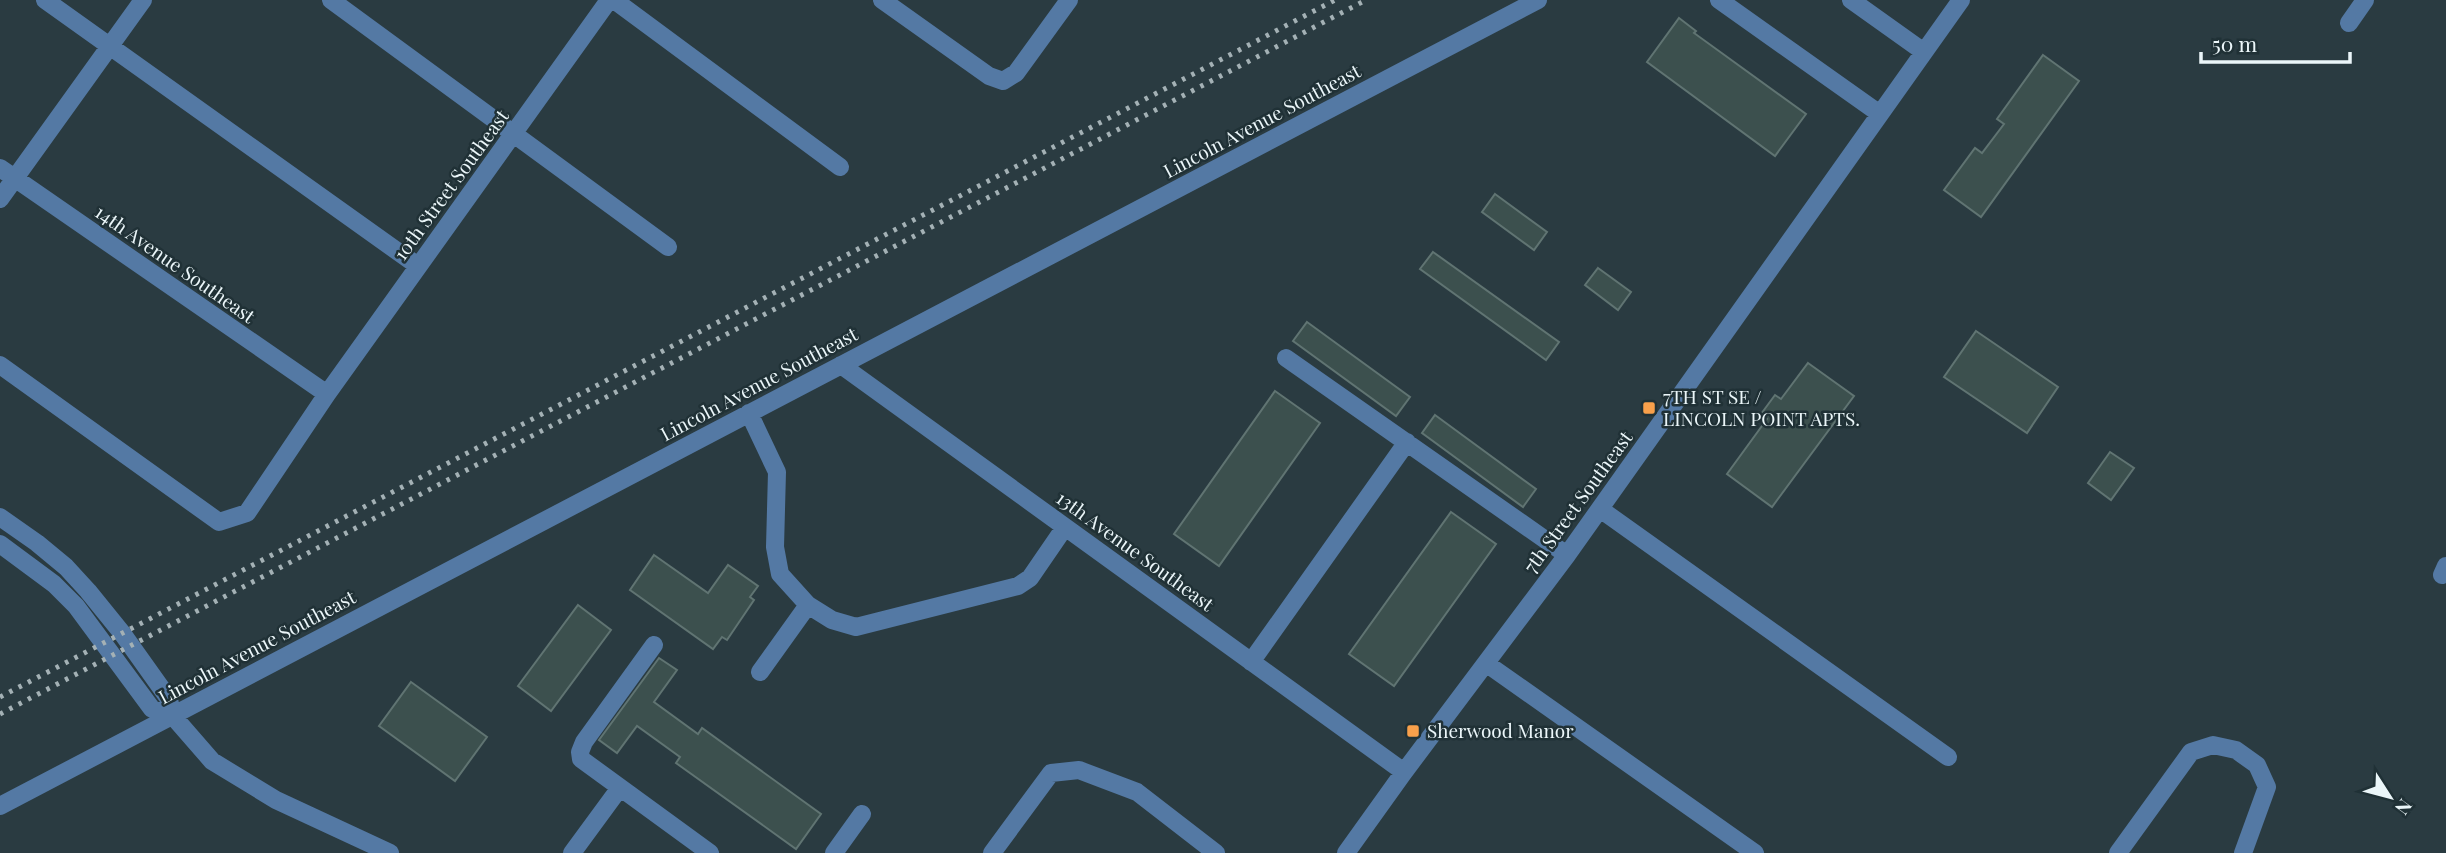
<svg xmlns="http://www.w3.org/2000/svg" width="2446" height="853" font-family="'Playfair Display',serif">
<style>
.building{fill:#3c504e;stroke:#607472;stroke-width:2}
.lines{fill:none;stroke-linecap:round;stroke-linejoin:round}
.minor{stroke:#5479a4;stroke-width:18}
.rail{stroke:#a4b1b5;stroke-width:5;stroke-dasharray:3.5 7;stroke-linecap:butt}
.poi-dot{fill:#f8a04b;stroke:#203136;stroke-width:2.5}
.labels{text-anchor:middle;stroke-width:5;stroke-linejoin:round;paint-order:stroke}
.street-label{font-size:19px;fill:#ebf6f9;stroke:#203136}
.poi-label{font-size:19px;fill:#ebf6f9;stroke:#203136;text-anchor:start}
</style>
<rect width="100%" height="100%" fill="#2a3b41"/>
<path class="building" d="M1679 18 1696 31 1694 33 1806 114 1775 156 1647 62Z
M2043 55 2079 81 1981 217 1944 190 1975 148 1982 153 2004 124 1997 119Z
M1495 194 1547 232 1534 250 1482 212Z
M1433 252 1559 342 1546 360 1420 269Z
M1598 268 1631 292 1618 310 1585 285Z
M1307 322 1410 397 1396 416 1293 341Z
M1976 331 2058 387 2027 433 1944 377Z
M1808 363 1854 396 1772 507 1727 474 1767 419 1761 414 1775 395 1781 399Z
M1275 391 1320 423 1219 566 1174 534Z
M1435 415 1536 489 1523 507 1422 433Z
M2110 452 2134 468 2111 500 2088 483Z
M1451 512 1496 544 1394 686 1349 654Z
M654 555 708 593 728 565 758 586 750 597 754 600 727 640 722 637 713 649 630 590Z
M578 605 611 630 551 711 518 686Z
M659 658 677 670 654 702 698 734 702 728 821 814 796 849 676 763 680 757 637 726 617 753 599 740Z
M411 682 487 737 455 781 379 726Z"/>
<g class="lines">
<path class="minor" d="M45 0 418 266
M331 0 668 247
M614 0 840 167
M882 0 989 76 1003 81 1016 73 1069 0
M1719 0 1880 114
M1851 0 1924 52
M2349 23 2365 0
M0 168 327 394
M0 199 143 0
M1286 358 1567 555
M0 365 219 522 247 513 327 394 609 0
M841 365 1404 772
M749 413 777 472 775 547 780 574 808 605 832 620 856 627 1018 586 1030 578 1065 527
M1600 509 1948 757
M0 517 37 543 66 567 88 591 122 633 169 699 172 715 212 761 276 800 390 853
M0 544 54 584 76 606 152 709 172 715
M2442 575 2446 566
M654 645 584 742 580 752 581 759 710 853
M1251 662 1407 442
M1487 664 1755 853
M760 672 808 605
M0 806 1538 0
M572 853 619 789
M834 853 862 814
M992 853 1051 773 1079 770 1137 792 1216 853
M1346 853 1404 772 1567 555 1961 0
M2118 853 2191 752 2213 745 2236 750 2257 765 2267 787 2243 853"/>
<path class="rail" d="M0 697 1335 0
M0 714 1366 0"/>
</g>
<g class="poi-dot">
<rect x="1642" y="401" width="14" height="14" rx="3.5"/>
<rect x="1406" y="724" width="14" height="14" rx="3.5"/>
</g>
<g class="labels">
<g class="street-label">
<text transform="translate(1262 121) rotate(-28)" y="7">Lincoln Avenue Southeast</text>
<text transform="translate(451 185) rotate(-54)" y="7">10th Street Southeast</text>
<text transform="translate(175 264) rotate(35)" y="7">14th Avenue Southeast</text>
<text transform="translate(759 384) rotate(-28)" y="7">Lincoln Avenue Southeast</text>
<text transform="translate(1578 502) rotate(-54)" y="7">7th Street Southeast</text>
<text transform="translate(1135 551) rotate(36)" y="7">13th Avenue Southeast</text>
<text transform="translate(257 647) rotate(-28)" y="7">Lincoln Avenue Southeast</text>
</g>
<g class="poi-label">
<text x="1663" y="404">7TH ST SE /<tspan x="1663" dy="22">LINCOLN POINT APTS.</tspan></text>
<text x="1427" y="738">Sherwood Manor</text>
</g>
</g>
<g transform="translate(2390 797) rotate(126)" stroke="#203136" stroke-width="5" paint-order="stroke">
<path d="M0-5L12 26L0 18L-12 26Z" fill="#ebf6f9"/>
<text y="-10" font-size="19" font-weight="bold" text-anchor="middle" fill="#ebf6f9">N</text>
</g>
<path d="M2201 52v10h149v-10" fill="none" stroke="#ebf6f9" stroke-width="3.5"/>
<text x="2212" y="52" font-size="21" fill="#ebf6f9" stroke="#203136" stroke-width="5" paint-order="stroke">50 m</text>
</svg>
